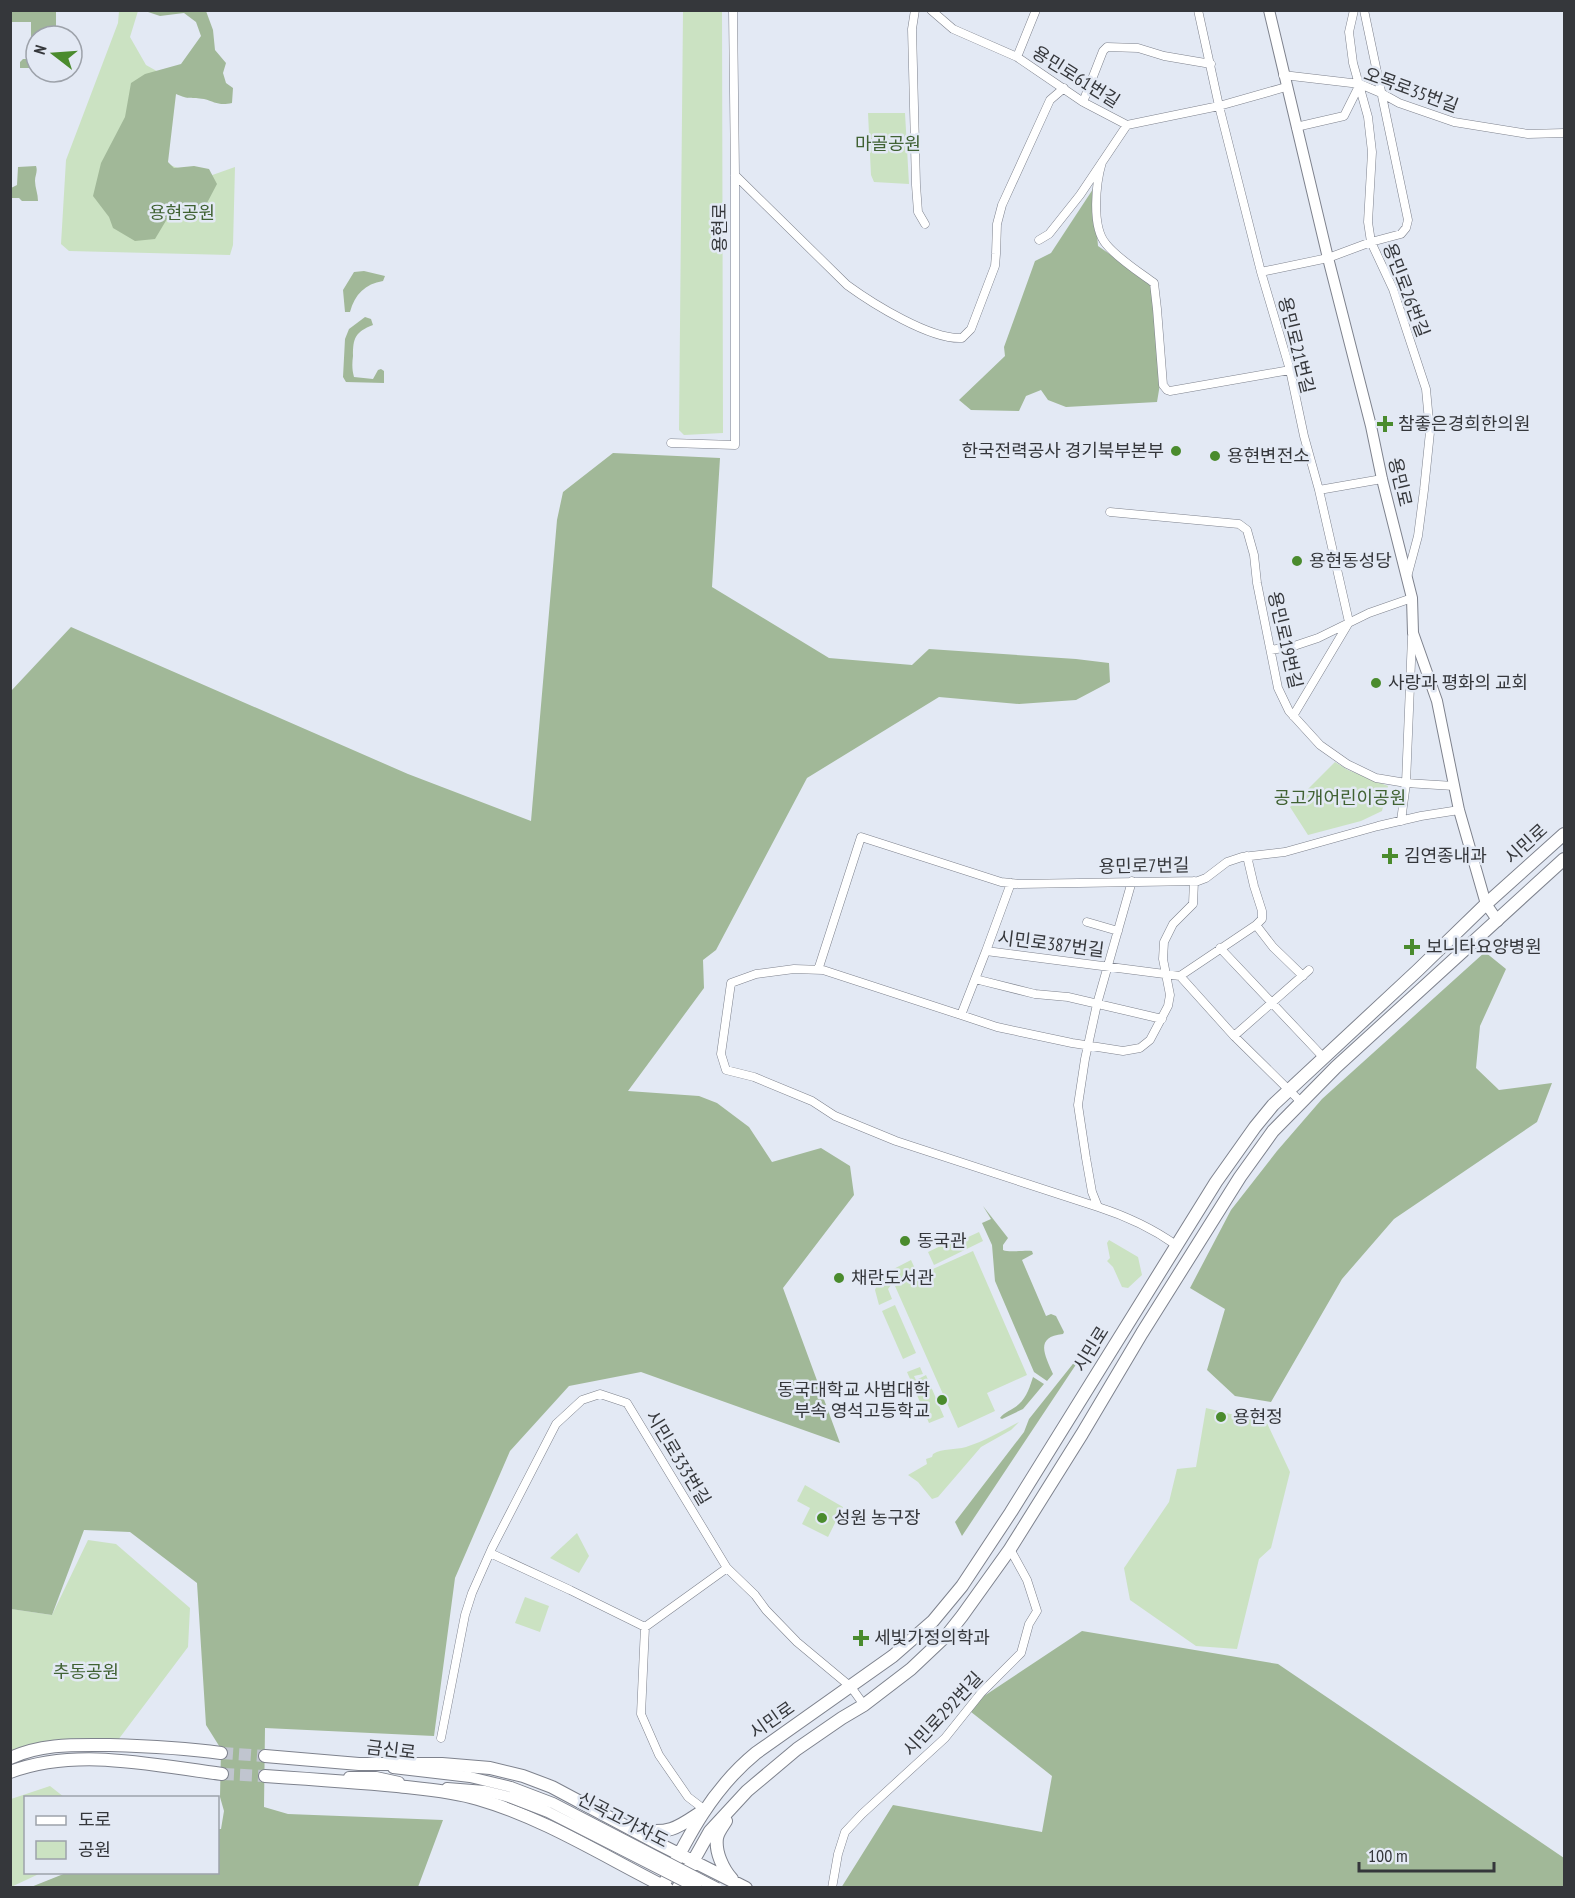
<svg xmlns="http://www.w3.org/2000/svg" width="1575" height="1898" font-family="'PT Sans Narrow','Noto Sans KR',sans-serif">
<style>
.green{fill:#cbe2c2}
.forest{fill:#a1b898}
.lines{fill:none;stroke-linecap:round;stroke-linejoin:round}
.primary-tunnel{stroke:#c0c5cf;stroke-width:12;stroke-dasharray:12 6;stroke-linecap:butt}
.street-casing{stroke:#7e828d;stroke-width:9}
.secondary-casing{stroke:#7e828d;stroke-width:12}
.primary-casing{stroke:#7e828d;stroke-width:14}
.street{stroke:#fff;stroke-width:8}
.secondary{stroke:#fff;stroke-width:10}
.primary{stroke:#fff;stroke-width:12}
.secondary-bridge-casing{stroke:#7e828d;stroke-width:12;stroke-linecap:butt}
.secondary-bridge{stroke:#fff;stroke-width:10}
.poi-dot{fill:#4a8b2d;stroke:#e3e9f4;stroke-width:2}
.labels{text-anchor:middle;stroke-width:5;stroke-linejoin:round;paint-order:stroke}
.street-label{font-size:18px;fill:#35373b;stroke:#e3e9f4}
.park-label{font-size:18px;fill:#406233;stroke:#e3e9f4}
.poi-label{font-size:18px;fill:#35373b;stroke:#e3e9f4;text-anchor:start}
</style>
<rect width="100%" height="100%" fill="#e3e9f4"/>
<path class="green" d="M119 11H138L130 37 146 65 162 74 153 156 170 165 204 178 235 167 233 245 230 255 69 251 61 244 66 160 118 23Z
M683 11H722L723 433 684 435 679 430Z
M868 113H905L909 184 874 182 871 175Z
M1335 762 1348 770 1388 786 1382 811 1361 821 1308 835 1290 807Z
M979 1232 983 1241 934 1265 928 1252 951 1241 953 1244Z
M1109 1240 1138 1257 1142 1275 1128 1288 1122 1287 1113 1267 1107 1261 1110 1258 1107 1243Z
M973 1251 1027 1375 987 1393 995 1411 958 1428 895 1286Z
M911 1260 917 1273 891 1285 888 1289 892 1299 879 1305 875 1290 880 1276Z
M895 1305 916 1353 903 1359 882 1311Z
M920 1367 923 1374 914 1376 916 1380 926 1375 944 1417 929 1423 907 1372Z
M1206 1408 1267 1423 1290 1472 1271 1548 1259 1559 1237 1649 1196 1646 1130 1600 1124 1568 1169 1502 1177 1469 1196 1467Z
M1019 1422 1011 1430 981 1447 938 1497 932 1499 918 1482 908 1475 927 1464 926 1459 932 1457 933 1454C943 1448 955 1450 966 1447 985 1441 1002 1431 1019 1422Z
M805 1485 843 1507 828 1537 802 1524 810 1508 797 1501Z
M577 1533 589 1556 579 1573 550 1558Z
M88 1540 116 1544 190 1608 188 1647 118 1740C79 1738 46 1735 11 1753V1609L52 1615Z
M525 1597 549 1606 540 1632 515 1623Z
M50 1786 64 1797 26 1798V1872L41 1873 11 1887V1799Z"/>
<path class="forest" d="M11 10 56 11V36H36V68H20V62L23 59H31V22H11Z
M145 11H206L213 30 215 50 226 63 223 73 226 83 233 88 232 103C219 106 215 102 204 99 191 97 189 100 176 94L168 162 174 168 194 166 209 169 217 184 207 203 198 214H170L155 239 135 241 113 228 109 217 93 196 101 163 125 117 131 83 145 74 181 64 201 36 196 22 184 13 160 16Z
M36 166C38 172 35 175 35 181 35 187 38 194 38 201H22L19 198H11V188L17 185 18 167Z
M1093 189 1098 246 1127 266 1153 286 1161 378 1157 402 1066 407 1048 400 1041 390 1026 396 1019 411 971 410 959 400 1005 356 1004 347 1035 261 1051 253Z
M364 271 385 276 383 281C365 284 355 294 350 312H345L343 290 354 272Z
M365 317 371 319 373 325C355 332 353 338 353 356 352 364 352 370 354 377L373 379 378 370 381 369 384 371V383L346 382 343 377 345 339 349 329Z
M613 453 720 458 712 587 829 658 912 665 929 649 1076 659 1109 663 1110 682 1076 700 1019 704 939 697 807 778 716 950 703 960 704 988 628 1091 699 1096 717 1103 749 1127 772 1162 821 1148 850 1166 854 1195 783 1288 840 1443 641 1372 569 1386 510 1451 455 1578 434 1736 265 1728 264 1807 288 1814 443 1820 418 1887H31L66 1873 218 1872V1829H221L224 1811 220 1797 221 1749 206 1725 197 1583 130 1532 84 1530 52 1615 11 1609V691L71 627 408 774 531 821 557 520 563 492Z
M1485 952 1506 969 1480 1026 1476 1068 1499 1090 1552 1083 1537 1122 1394 1219 1342 1279 1271 1402 1235 1396 1207 1370 1225 1309 1190 1288 1231 1210 1277 1151 1322 1099Z
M983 1206 1008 1238 1003 1245V1250C1009 1253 1024 1250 1032 1251L1033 1254 1022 1260 1046 1316 1051 1314 1056 1316 1064 1332 1063 1334C1034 1337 1045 1355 1053 1374L1047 1381 1034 1372 995 1281 992 1245 982 1223 991 1219Z
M1076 1360H1079L962 1536 955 1522 1024 1432 1029 1419Z
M1033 1377 1044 1384 1023 1409 1002 1419 1000 1418C1005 1411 1013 1410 1019 1404 1027 1397 1030 1386 1033 1377Z
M1082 1631 1278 1664 1564 1858V1888H841L893 1805 1042 1832 1052 1776 966 1708Z"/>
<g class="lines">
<path class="primary-tunnel" d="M221 1753 265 1756
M222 1774 265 1776"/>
<g class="street-casing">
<path id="street" d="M915 10 912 29 916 185 918 212 925 224
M931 10 953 29 1017 57 1083 102 1127 125 1219 106 1286 87
M1198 10 1219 106 1261 272 1290 370 1304 436 1319 490 1349 622
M1354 10 1349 32 1353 63 1368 117 1372 152 1368 222 1371 242 1393 289 1426 389 1430 432 1424 490 1418 536 1407 577
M1017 57 1036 10
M1283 75 1360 84 1381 93 1399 103 1454 122 1528 134 1564 133
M1083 102 1103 51 1107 47 1138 48 1164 56 1211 64
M1296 127 1344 116 1360 84
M1102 162C1096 182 1091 227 1106 244 1117 258 1139 272 1154 283L1157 309 1163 385 1167 390 1170 391 1290 370
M735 175 847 285C873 304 931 340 962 338L971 329 995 266 996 254 997 224 1002 205 1050 100 1064 88
M1039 240 1049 234 1080 195 1127 125
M1261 272 1328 258 1371 242 1401 234 1406 228 1408 220 1364 10
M671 443 735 445V175L733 10
M1319 490 1382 479
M1110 512 1239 524 1247 530 1254 555 1257 583 1278 688 1289 711 1320 745 1347 764 1376 778 1406 783 1412 637
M1271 650 1294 646 1318 638 1369 613 1412 598
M1293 716 1348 624
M1401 821 1406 783 1454 786
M1247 856 1254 886 1262 911V919L1256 925 1273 947 1303 976
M1132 881 1097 1004 1085 1059 1078 1105 1086 1158 1092 1192 1098 1207C1126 1216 1152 1228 1176 1245
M1087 922 1118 931
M1220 948 1323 1057
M986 951 1011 883
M818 970 861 837 1001 882 1019 884 1198 881 1206 878 1227 862 1242 857 1285 852 1378 826 1421 816 1459 810
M1180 976 1256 925
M975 979 1035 994 1068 997 1162 1019
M961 1015 997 1027 1072 1043 1123 1051 1140 1048 1150 1040 1168 1006 1170 995 1163 959 1164 942 1173 924 1193 904 1194 881
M1234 1036 1309 970
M1098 1207 896 1141 835 1116 812 1101 754 1077 726 1070 721 1054 731 983 756 974 794 969 823 970 961 1015 986 951 1180 976 1234 1036 1301 1102
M490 1553 570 1590 645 1627
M441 1738 465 1615 472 1593 492 1548 556 1424 582 1400 600 1394 627 1403 727 1568 755 1595 766 1610 797 1642 851 1687 864 1705
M705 1810 688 1797 659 1755 641 1714 645 1627 727 1568
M832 1888 838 1854 845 1832 862 1814 945 1738 981 1693 1021 1653 1029 1624 1037 1611 1027 1580 1010 1549"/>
</g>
<g class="secondary-casing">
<path id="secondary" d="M1269 10 1328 258 1371 426 1382 479 1412 598 1413 633 1437 701 1459 810 1486 904 1498 921
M393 1768 470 1777 511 1787
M349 1777H376L399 1782
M447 1788 485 1791 509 1797"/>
</g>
<g class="primary-casing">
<path id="primary" d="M265 1756 359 1764H442L490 1768 523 1776 552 1787 659 1844 746 1888
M10 1758C43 1743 76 1745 110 1745 147 1746 185 1748 221 1753
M10 1772C78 1747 152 1765 222 1774
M265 1776C309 1779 353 1782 397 1786 423 1789 452 1791 478 1799 544 1818 605 1857 667 1888
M726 1821C723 1826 718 1832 717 1838 715 1852 723 1869 732 1879
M640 1830C670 1834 677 1828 701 1812
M663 1886C688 1836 712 1789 756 1753L893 1656 933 1621 962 1586 1011 1512 1216 1182 1255 1127 1273 1105 1418 970 1486 904 1564 834
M678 1888 710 1831 747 1791 797 1749 842 1718 864 1705 911 1669 947 1635 962 1616 1010 1549 1082 1434 1142 1333 1240 1177 1273 1131 1336 1067 1564 859"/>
</g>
<use href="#street" class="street"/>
<use href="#secondary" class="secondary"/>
<use href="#primary" class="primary"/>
<g class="secondary-bridge-casing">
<path id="secondary-bridge" d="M511 1787 553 1803 717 1888
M509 1797 548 1812 697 1888"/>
</g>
<use href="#secondary-bridge" class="secondary-bridge"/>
</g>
<g class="poi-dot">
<path d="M1382 415h6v6h6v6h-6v6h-6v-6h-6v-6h6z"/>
<circle cx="1176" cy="451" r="6"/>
<circle cx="1215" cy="456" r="6"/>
<circle cx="1297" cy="561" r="6"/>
<circle cx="1376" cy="683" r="6"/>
<path d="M1387 847h6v6h6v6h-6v6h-6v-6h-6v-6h6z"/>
<path d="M1409 938h6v6h6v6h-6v6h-6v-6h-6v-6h6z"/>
<circle cx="905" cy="1241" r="6"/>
<circle cx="839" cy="1278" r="6"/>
<circle cx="942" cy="1400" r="6"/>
<circle cx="1221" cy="1417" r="6"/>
<circle cx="822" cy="1518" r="6"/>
<path d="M858 1629h6v6h6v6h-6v6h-6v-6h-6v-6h6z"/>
</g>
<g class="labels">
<g class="street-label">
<text transform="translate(1076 77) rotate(32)" y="6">용민로61번길</text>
<text transform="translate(1411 90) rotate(20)" y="6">오목로35번길</text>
<text transform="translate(720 228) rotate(-90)" y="6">용현로</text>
<text transform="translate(1406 290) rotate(69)" y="6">용민로26번길</text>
<text transform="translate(1296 345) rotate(76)" y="6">용민로21번길</text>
<text transform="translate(1400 482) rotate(77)" y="6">용민로</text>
<text transform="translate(1285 640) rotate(77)" y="6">용민로19번길</text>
<text transform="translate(1526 844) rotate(-42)" y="6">시민로</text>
<text transform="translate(1144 866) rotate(-1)" y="6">용민로7번길</text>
<text transform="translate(1051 944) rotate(7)" y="6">시민로387번길</text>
<text transform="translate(1091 1349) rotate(-58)" y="6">시민로</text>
<text transform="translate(678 1458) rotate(59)" y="6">시민로333번길</text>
<text transform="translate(943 1714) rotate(-47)" y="6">시민로292번길</text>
<text transform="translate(772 1720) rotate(-35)" y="6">시민로</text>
<text transform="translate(391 1750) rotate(7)" y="6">금신로</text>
<text transform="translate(623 1820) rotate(27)" y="6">신곡고가차도</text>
</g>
<g class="park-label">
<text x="888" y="150">마골공원</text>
<text x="182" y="219">용현공원</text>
<text x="1340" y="804">공고개어린이공원</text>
<text x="86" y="1678">추동공원</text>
</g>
<g class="poi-label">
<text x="1398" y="430">참좋은경희한의원</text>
<text x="1164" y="457" text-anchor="end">한국전력공사 경기북부본부</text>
<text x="1227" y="462">용현변전소</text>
<text x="1309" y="567">용현동성당</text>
<text x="1388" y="689">사랑과 평화의 교회</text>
<text x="1404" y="862">김연종내과</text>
<text x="1426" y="953">보니타요양병원</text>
<text x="917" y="1247">동국관</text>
<text x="851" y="1284">채란도서관</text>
<text x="930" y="1396" text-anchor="end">동국대학교 사범대학<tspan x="930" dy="21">부속 영석고등학교</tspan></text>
<text x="1233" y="1423">용현정</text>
<text x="834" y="1524">성원 농구장</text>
<text x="874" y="1644">세빛가정의학과</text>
</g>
</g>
<rect width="1575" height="1898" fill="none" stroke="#35373b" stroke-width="24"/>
<rect x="24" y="1796" width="195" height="78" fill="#e3e9f4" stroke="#9da2aa" stroke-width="1.5"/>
<rect x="36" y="1816" width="30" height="9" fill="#ffffff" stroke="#9da2aa" stroke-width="1.5"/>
<text x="78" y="1826" font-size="18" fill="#35373b">도로</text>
<rect x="36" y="1841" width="30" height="18" fill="#cbe2c2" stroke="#9da2aa" stroke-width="1.5"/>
<text x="78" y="1856" font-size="18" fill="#35373b">공원</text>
<g transform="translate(54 54) rotate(287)"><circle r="28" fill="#e3e9f4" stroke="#9da2aa" stroke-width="1.5"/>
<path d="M0-4.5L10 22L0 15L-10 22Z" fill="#4a8b2d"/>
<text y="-9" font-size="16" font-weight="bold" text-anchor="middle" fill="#35373b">N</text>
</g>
<path d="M1359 1862v9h135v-9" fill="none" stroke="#35373b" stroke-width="3"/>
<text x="1368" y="1862" font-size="18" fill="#35373b" stroke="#e3e9f4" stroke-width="4.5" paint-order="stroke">100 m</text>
</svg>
